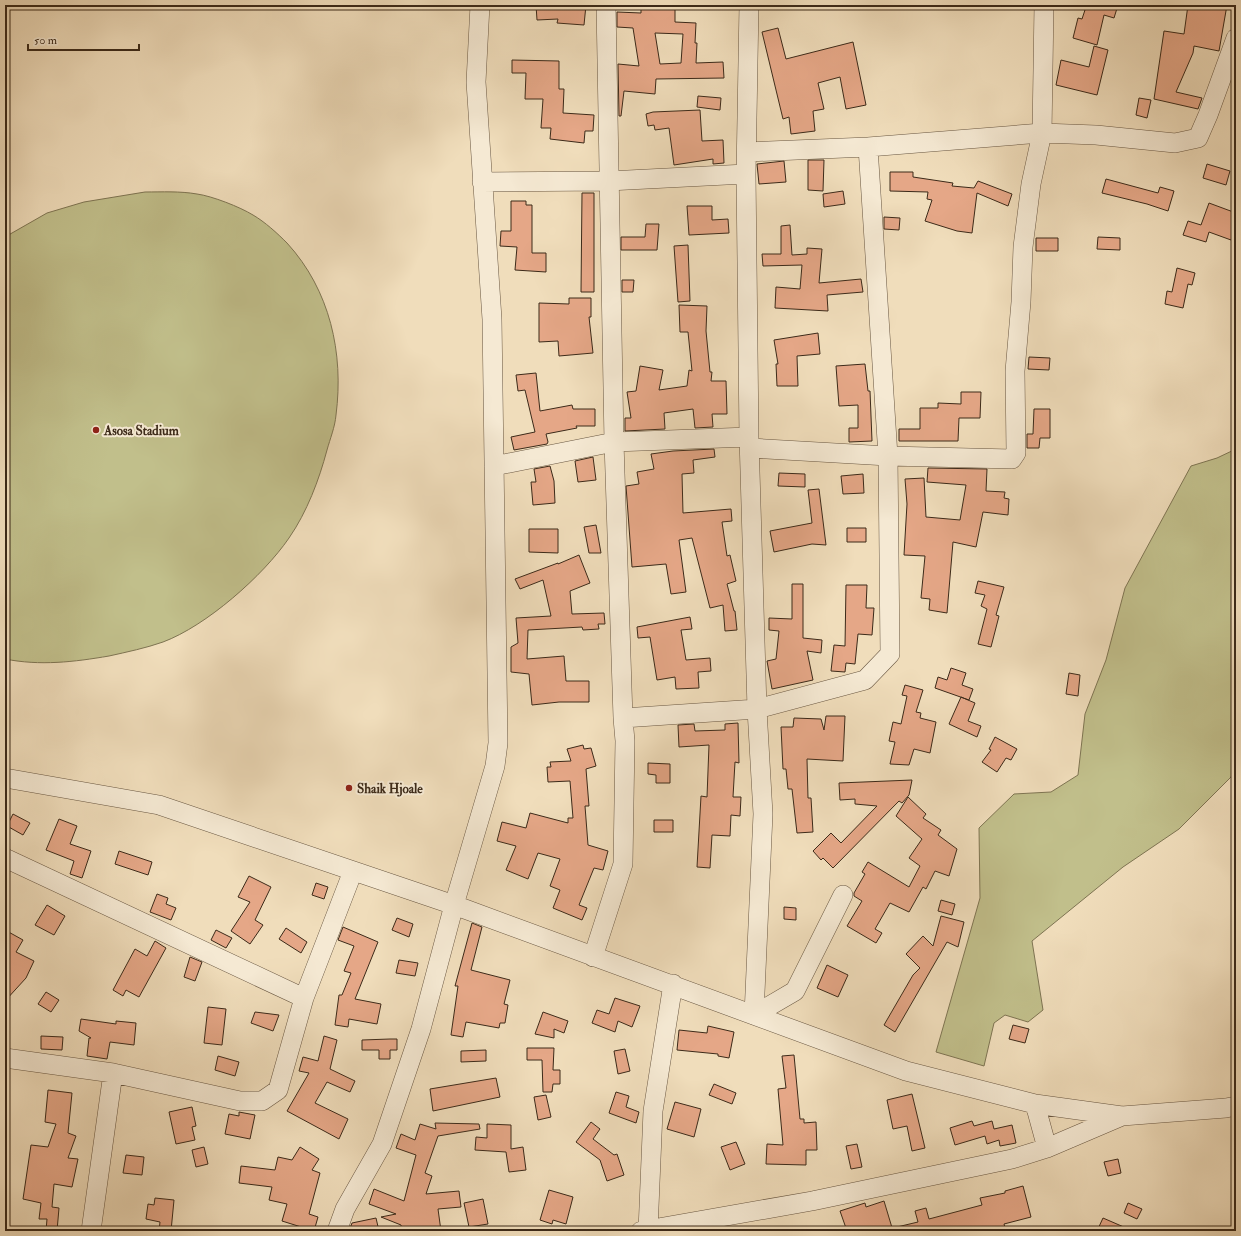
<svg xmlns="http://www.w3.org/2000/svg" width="1241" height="1236" font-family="'IM FELL Double Pica',serif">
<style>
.green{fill:#c1bf8b;stroke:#7e7452}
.building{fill:#e5a787;stroke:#3c2a19;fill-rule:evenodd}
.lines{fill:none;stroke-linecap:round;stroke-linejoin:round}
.minor-casing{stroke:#695742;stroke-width:20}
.minor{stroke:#f5e9d3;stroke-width:19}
.poi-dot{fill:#8f2418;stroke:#f5e9d3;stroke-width:1.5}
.labels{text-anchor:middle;stroke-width:4;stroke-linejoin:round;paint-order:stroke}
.poi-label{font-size:13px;font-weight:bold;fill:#3c2a19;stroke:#f5e9d3;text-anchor:start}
</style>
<rect width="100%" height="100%" fill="#f0ddbb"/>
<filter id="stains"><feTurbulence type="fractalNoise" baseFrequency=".005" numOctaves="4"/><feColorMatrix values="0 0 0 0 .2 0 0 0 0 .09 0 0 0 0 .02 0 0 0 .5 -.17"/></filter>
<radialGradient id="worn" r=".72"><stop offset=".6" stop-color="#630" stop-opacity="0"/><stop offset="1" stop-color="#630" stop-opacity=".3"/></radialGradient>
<path class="green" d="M145 192C162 192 180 191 197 194 212 196 240 207 253 215 265 222 277 233 287 243 330 290 344 353 336 415 335 427 330 439 327 450 319 480 307 512 289 538 263 576 206 626 163 642 146 648 127 652 109 656 74 662 40 666 5 659V237L47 213 84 202Z
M1236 449V767L1231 777 1179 829 1123 867 1032 941 1043 1010 1028 1022 1005 1015 994 1023 984 1066 936 1052 980 898 979 828 1014 794 1051 792 1078 775 1085 714 1106 660 1125 588 1191 466 1217 458Z"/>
<path class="building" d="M536 5H586L584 25 557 23 558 19 537 20Z
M641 5H675V22L696 23 695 43H697L696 63 723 62 724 78 656 79 655 94 624 91 621 116H619L618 64 639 66 633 28 617 27V12L641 13ZM655 33 683 34 681 63 660 64Z
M1080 5H1118L1114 18 1104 15 1097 45 1073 38 1078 18 1082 19 1085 10 1080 8Z
M1188 5H1227L1219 51 1194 46 1193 53 1176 92 1202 98 1198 109 1154 99 1164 31 1184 34Z
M778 28 786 59 853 42 866 105 846 109 840 77 818 83 824 109 813 111 815 131 791 134 789 117 783 119 762 32Z
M1094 46 1108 50 1097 95 1056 85 1061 60 1089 67Z
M512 60 559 61V89H564L563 113 594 115 593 131H585L584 143 550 139 551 128H541L543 99H525L526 73H512Z
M698 96 721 98 720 110 697 107Z
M1139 98 1151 100 1147 118 1136 115Z
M700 110 702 141 723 140 724 163 713 164V159L674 165 669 128 655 130 654 125 648 126 646 114 653 112Z
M808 160H824L823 191 808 190Z
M784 161 786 182 759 184 757 164Z
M1207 164 1230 171 1226 185 1203 178Z
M890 172H913V177L953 183 952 186 974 188 978 181 1012 194 1008 206 977 193 972 233 957 231 925 221 932 200 927 199 928 192 890 191Z
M1106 179 1158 193 1160 187 1174 191 1168 211 1147 204 1102 193Z
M843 191 845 204 824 207 823 194Z
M582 193H594V292H581Z
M511 201H526V205H532V253H546V272L515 270 517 247 500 246 501 231H511Z
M1209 203 1236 213V227L1231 240 1209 232 1206 242 1183 235 1188 221 1201 225Z
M687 206H712V220L728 219 729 233 689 235Z
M884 217 900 218 899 230 884 229Z
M646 224H659L657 250H621V237H645Z
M790 225 792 255 807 254V248L822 249 819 283 861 279 863 292 827 295 828 311 775 308 776 287 800 289 802 265 763 266 762 254H781V226Z
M1098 237 1120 238V250L1097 249Z
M1036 238H1058V251H1036Z
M688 245 690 301 678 302 674 246Z
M1177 268 1195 273 1192 285 1188 284 1183 308 1165 304 1167 291 1172 292Z
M622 280H634L633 292H622Z
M569 298H591V317H589L593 353 559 356 558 341 539 342V303L569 304Z
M679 305 707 306 706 331 710 372H712L711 381H726L727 414H712L713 427 695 428 693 409 664 413 665 429 625 431V418H631L627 392 636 391 640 366 663 370 659 390 687 386 689 370 692 371 688 332H680Z
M818 333 820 354 797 356 798 386H777L776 364H778L774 340Z
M1029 357 1050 358 1049 370 1028 369Z
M865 364 868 391H870L872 441 849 442V428H858V405L839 406 836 366Z
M536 373 540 411 572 405 573 409H595V426H576L577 428 546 434 548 442 547 444 514 450 511 437 535 432 525 390 518 391 516 375Z
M961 392H981L980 418H959L958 441H899V429H920V408H938V403L961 404Z
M1034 409H1050V438H1040L1039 448H1027V434H1033Z
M714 449 715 457 693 460 694 473 682 474 683 513 731 509 732 521 722 522 727 556 730 555 736 581 727 584 734 611H735L737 630 725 631 723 605 710 608 692 538 679 540 686 592 671 594 666 564 632 567 626 486 639 484 637 472 654 469 651 454 673 451Z
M593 457 596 480 578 482 575 461Z
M550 466 554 481 555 503 533 505 531 482H536L534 469Z
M928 468 987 469 986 491 1005 492 1004 498 1009 499 1008 515 983 512 976 547 953 542 947 613 929 610 930 599 921 598 925 556 904 555 907 504 905 479 924 478 926 517 960 520 966 485 927 482Z
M779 473 805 474V487L778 486Z
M863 474 864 493 843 494 841 476Z
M819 489 826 545 812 544 774 552 770 531 812 523 808 490Z
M596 525 601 553H589L584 527Z
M847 528H866V542H847Z
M529 529H558V553L529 552Z
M579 555 590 583 570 591 572 614 604 613 605 624H598L599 629 583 630 582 627 528 630 527 659 564 656 566 681H589V702H559L532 705 529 674 511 672V647L518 643 516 618 551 616 543 580 520 589 515 579 558 563V564Z
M978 581 1004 587 996 615 999 616 991 647 978 644 987 609 981 606 985 595 975 593Z
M792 584H803V638L822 640 821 653 807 651 813 680 772 689 767 661 776 659 779 631 769 630V618L792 619Z
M846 585H867L866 608H874L872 635 858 634 855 664 846 663 845 672 831 671 834 645 845 646Z
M690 617 692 629 681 630 686 660 710 658 711 671 698 672 699 688 676 689 675 677 657 680 650 637 638 638 637 627Z
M951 668 966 673 962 685 973 689 969 700 935 688 938 677 947 680Z
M1069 673 1080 675 1078 696 1066 694Z
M905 685 923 690 916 712 921 713 920 718 936 722 930 753 914 749 909 765 890 764 895 742 889 741 893 722 901 724 907 696 902 695Z
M961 697 975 703 968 721 981 726 977 737 949 724Z
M826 716H845L843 761 807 759 808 798H811L813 832 797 833 792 789H788L786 769H783L781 727H793L794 718 821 719 824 730Z
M738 723 739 763 735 762 733 797H741L740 816 731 815 730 836 712 835 710 868 697 867 701 796 707 797 709 745 679 747 678 725 694 724 695 731 725 730V724Z
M995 737 1017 749 1011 760 1006 758 997 772 982 762 991 750 989 749Z
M583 745 584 749 591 748 596 766 586 769 589 806H585L588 845 608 851 603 870 594 868 579 905 587 908 582 920 553 908 560 890 550 886 560 859 538 853 528 879 506 870 516 846 497 841 502 822 526 828 530 813 568 823V818H573L570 781 548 782 547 767H551L550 762 571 761 567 749Z
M648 763 670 764V783H656V775L648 774Z
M912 780 909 795 902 803 899 801 833 868 823 858 821 860 813 851 831 833 841 843 877 806 855 804V799L840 800 839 783Z
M908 797 926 814 923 818 941 830 938 835 957 849 949 876 935 871 926 889 923 887 909 912 890 903 875 929 882 933 876 943 847 926 862 901 854 896V893L865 874 862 872 868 862 909 887 920 866 909 858 922 839 896 816Z
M13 814 30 823 23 835 7 826Z
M59 819 77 826 70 844 91 851 82 878 70 874 74 861 46 850Z
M654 820H673V832H654Z
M119 851 152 862 148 875 115 864Z
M249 876 271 887 255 920 263 925 250 944 231 931 250 902 238 897Z
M316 883 328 887 324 899 312 895Z
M157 894 168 898 166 904 176 908 171 920 150 912Z
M941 900 955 904 952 915 938 911Z
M47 905 65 916 54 935 35 925Z
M784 907 796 908V920L784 919Z
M941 916 964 922 958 947 947 942 895 1032 884 1025 913 975 920 968 906 954 923 936 933 946Z
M397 918 413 924 409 937 392 930Z
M472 923 482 927 471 970 510 980 504 1004 508 1005 505 1023H500L499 1028 466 1022 463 1037 451 1035 458 986H455Z
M343 927 378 942 355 999 381 1004 377 1024 349 1019 348 1027 335 1025 339 995H342L351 973 344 971 354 946 338 940Z
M286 928 307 942 301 953 279 939Z
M5 930 23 940 16 952 34 961 26 978 5 1001Z
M216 930 232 938 226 948 211 940Z
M155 941 166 948 139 997 126 990 123 996 113 990 135 949 147 956Z
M190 957 202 962 195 981 184 977Z
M399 960 418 963 415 976 396 973Z
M827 965 848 975 838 997 817 988Z
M46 992 59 1000 51 1012 38 1004Z
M615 998 640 1006 632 1027 618 1021 615 1032 592 1023 597 1010 609 1014Z
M208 1007 226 1009 222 1045 204 1043Z
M255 1012 279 1015 273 1031 251 1023Z
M543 1012 568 1021 564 1033 554 1029V1038L535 1034Z
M81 1019 116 1024V1021L136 1023 134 1045 110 1042 107 1059 87 1056 89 1038H91L79 1031Z
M1013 1025 1029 1029 1025 1043 1009 1039Z
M708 1026 734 1032 729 1058 718 1056V1054L677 1050 679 1030 707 1033Z
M41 1036 63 1037 62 1050 41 1049Z
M324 1036 337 1040 330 1069 355 1081 350 1092 327 1082 315 1103 348 1119 339 1139 287 1111 309 1073 299 1071 303 1057 318 1061Z
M390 1039H397V1050H390V1059H379V1050H362V1040Z
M527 1048H554L553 1070H560V1084H553L552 1092H543L542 1060H527Z
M625 1049 630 1071 618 1074 614 1051Z
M486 1050V1061L461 1062V1051Z
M794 1055 800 1119H804V1123L816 1122 817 1150H806V1165L766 1164 767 1144 783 1145 778 1089 786 1088 782 1056Z
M218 1056 239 1062 235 1076 215 1070Z
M496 1078 500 1097 433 1111 430 1089Z
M714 1084 736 1093 732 1104 709 1095Z
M48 1090 72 1093 68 1133 76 1136 68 1158 78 1159 72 1187 54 1184 52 1207 59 1208 57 1231H46L47 1219H39L41 1203 23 1199 31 1145 48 1147 56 1124 45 1122Z
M616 1092 629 1096 626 1107 639 1112 636 1123 609 1113Z
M912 1094 925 1148 912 1151 907 1126 893 1129 887 1100Z
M546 1095 551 1117 538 1120 534 1097Z
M675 1102 701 1109 694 1137 667 1129Z
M192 1107 196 1126 192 1127 195 1140 176 1144 169 1112Z
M239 1112 255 1115 250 1139 225 1134 229 1114 239 1116Z
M972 1121 974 1126 992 1121 994 1129 1012 1125 1016 1143 1000 1146 999 1140 987 1144 985 1136 955 1145 950 1128Z
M591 1122 600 1129 593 1139 614 1155 617 1154 624 1175 607 1181 600 1160 576 1142Z
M435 1123 479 1124 480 1129 438 1136 425 1173 432 1176 426 1194 459 1191 461 1207 438 1209 441 1231 402 1230 401 1225 381 1217 396 1214 369 1204 374 1189 404 1201 416 1155 396 1148 401 1134 415 1140 420 1124 436 1129Z
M487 1124 511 1125V1149L523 1147 526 1170 509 1172 506 1152 475 1150 476 1137 487 1138Z
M736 1142 745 1164 730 1170 721 1147Z
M857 1144 862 1167 851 1169 846 1146Z
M204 1147 208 1164 196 1167 192 1150Z
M300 1147 319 1159 312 1170 320 1173 309 1214 318 1217 314 1231 282 1221 287 1204 269 1200 272 1187 239 1183 241 1166 275 1170 278 1157 292 1160Z
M126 1155 144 1157 142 1175 123 1173Z
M1118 1159 1121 1173 1108 1176 1104 1162Z
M1023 1186 1031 1217 1004 1224 1006 1231H994L993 1229 983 1231H898L897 1227 918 1222 915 1211 926 1208 929 1219 982 1205 980 1198 1005 1193V1191Z
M549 1190 573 1197 566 1224 553 1220 552 1224 540 1220Z
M155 1198 174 1200 171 1231H159L160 1222 146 1219 148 1204 154 1205Z
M483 1199 488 1224 469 1227 464 1203Z
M884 1201 893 1231H847L840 1211 865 1203 866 1207Z
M1128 1203 1142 1209 1137 1219 1124 1213Z
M376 1218 379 1231H349L352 1223Z
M1103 1218 1133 1231H1097Z"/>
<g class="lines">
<g class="minor-casing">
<path id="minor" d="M749 5 746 174 749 437 757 709 763 814 754 1015
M747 152 868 147 1042 133 1096 135 1175 143 1198 138 1208 115 1236 38
M482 182 608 181 746 174
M750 448 888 456 1012 459 1016 453 1015 371 1021 302 1023 247 1031 184 1042 133 1044 5
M494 466 614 442 749 437
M623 718 757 709 865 680 890 654 888 456 868 147
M5 778 159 805 454 905 906 1071 1035 1104 1122 1116 1226 1108 1236 1106
M5 858 304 998
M593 957 623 864 625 741 623 718 614 442 606 5
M754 1015 795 991 843 895
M5 1058 113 1073 240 1101H262L278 1090 304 998 353 871
M1035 1104 1047 1148
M91 1231 113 1073
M337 1231 345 1209 382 1144 421 1029 454 905 495 766 498 743 492 319 476 82 480 5
M641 1231 812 1201 1012 1159 1047 1148 1122 1116
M648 1231 653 1111 673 984"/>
</g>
<use href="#minor" class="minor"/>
</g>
<g class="poi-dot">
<circle cx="96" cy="430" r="4"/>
<circle cx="349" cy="788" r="4"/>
</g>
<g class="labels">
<g class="poi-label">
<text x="104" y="435">Asosa Stadium</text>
<text x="357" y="793">Shaik Hjoale</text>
</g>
</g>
<rect width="1241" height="1236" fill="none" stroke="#f0ddbb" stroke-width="20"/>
<rect x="6" y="6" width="1229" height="1224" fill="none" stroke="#3c2a19" stroke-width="2"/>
<rect x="10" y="10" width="1221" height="1216" fill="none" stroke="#3c2a19"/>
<path d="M28 44v6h111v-6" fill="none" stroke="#3c2a19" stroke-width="2"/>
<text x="34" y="44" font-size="12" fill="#3c2a19" stroke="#f5e9d3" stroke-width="3" paint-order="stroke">50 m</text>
<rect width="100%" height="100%" filter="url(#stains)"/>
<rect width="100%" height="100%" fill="url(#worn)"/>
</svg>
